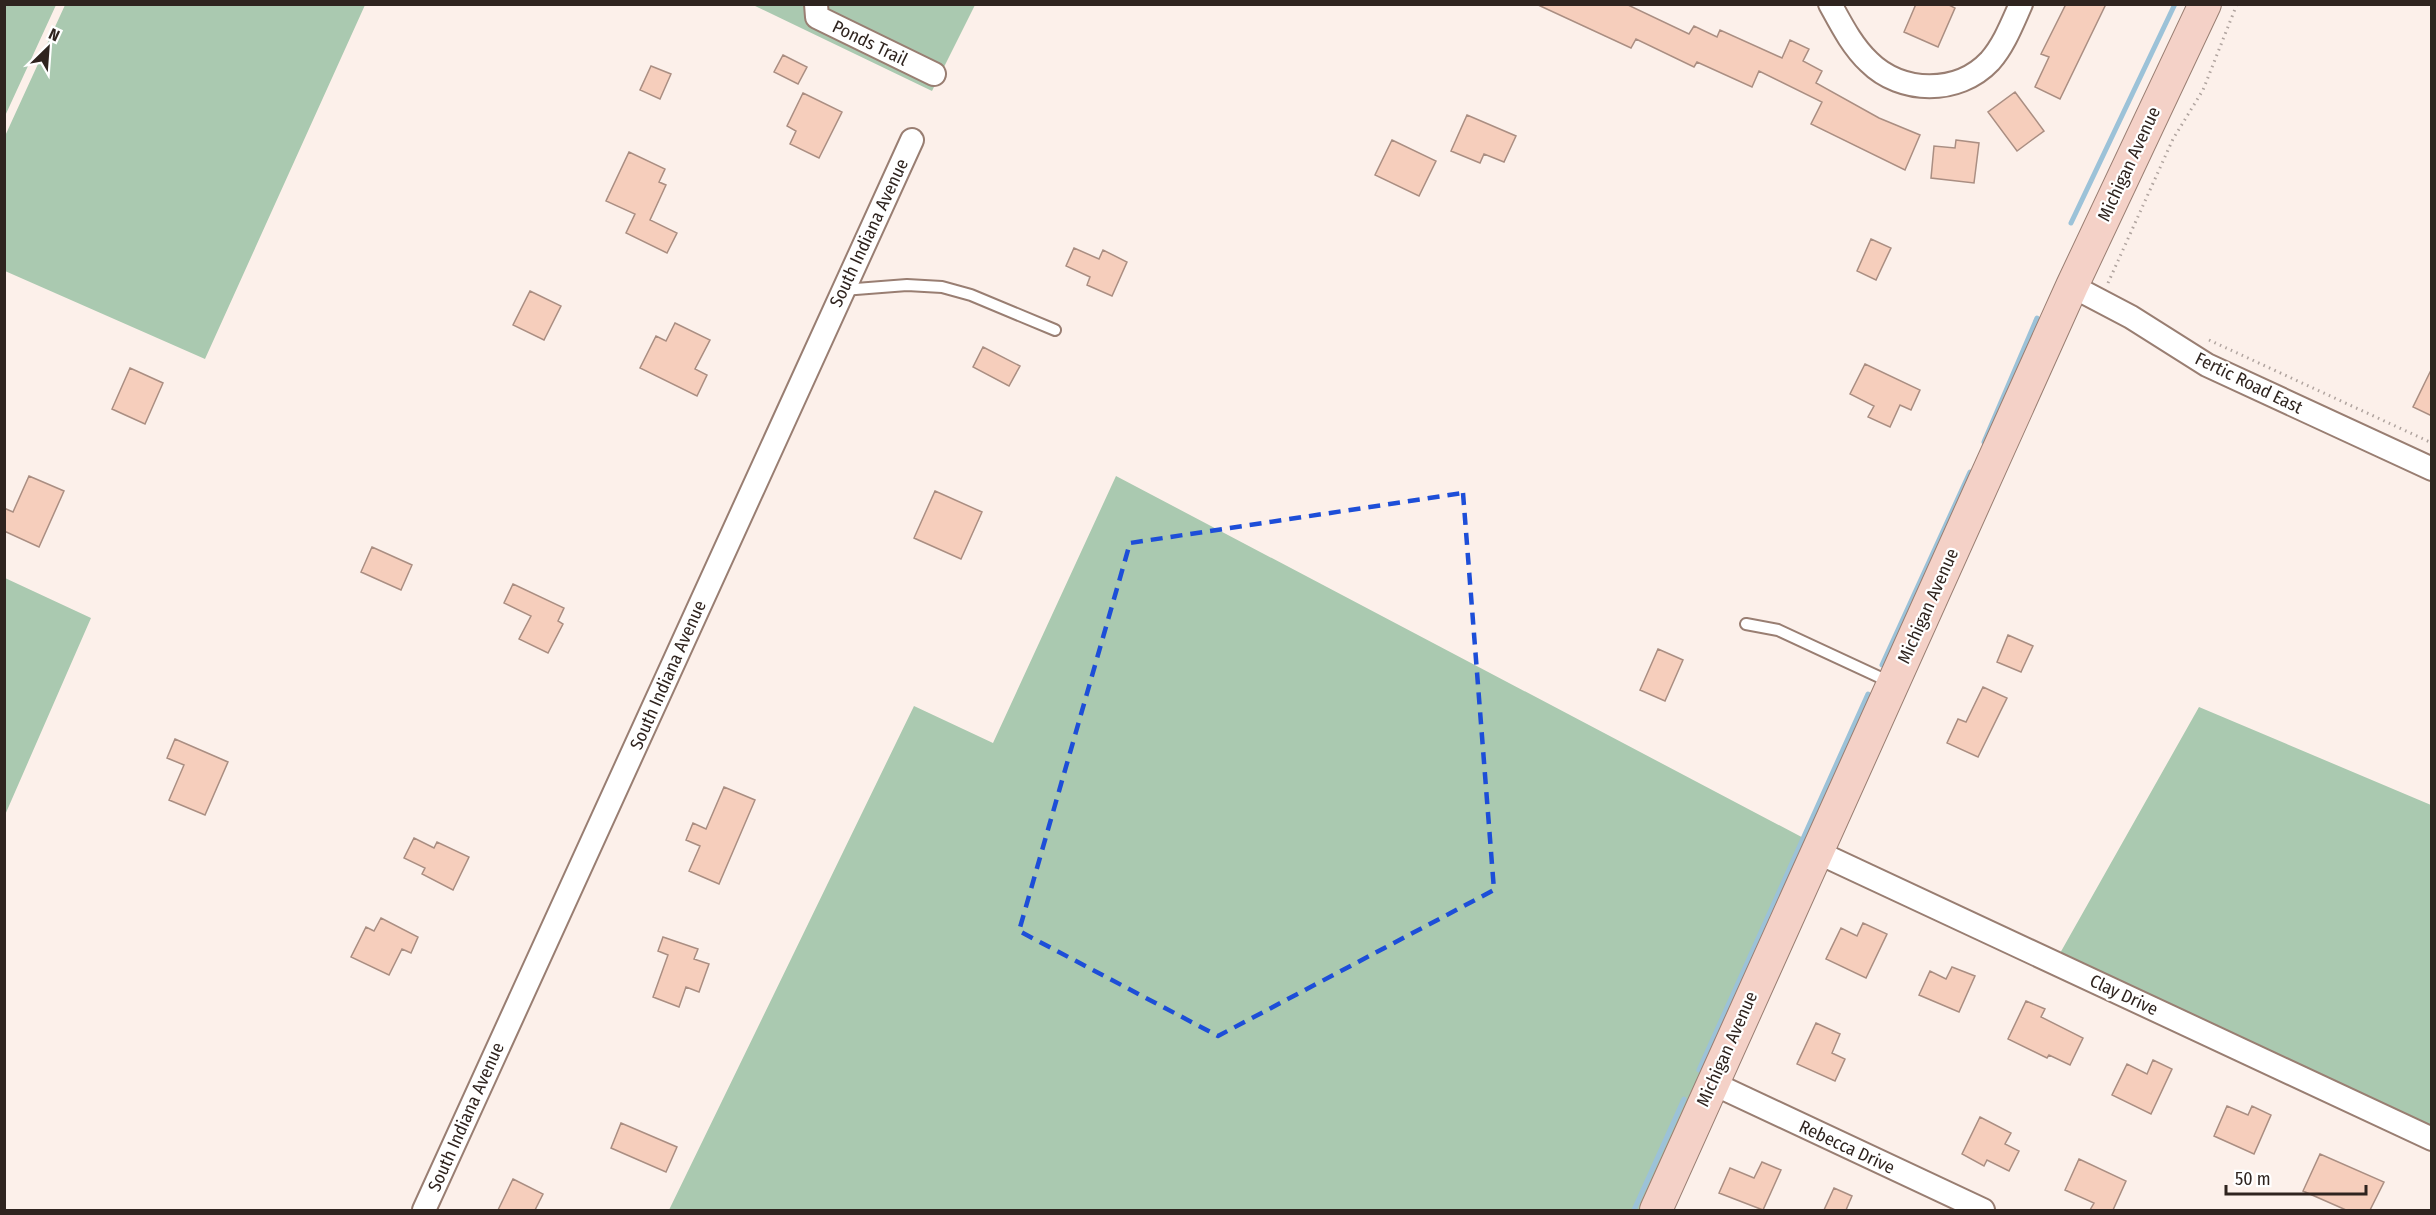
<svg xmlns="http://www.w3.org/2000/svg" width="2436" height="1215" font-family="'Fira Sans Condensed',sans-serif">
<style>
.green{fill:#aac9b0}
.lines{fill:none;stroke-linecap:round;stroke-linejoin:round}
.stream{stroke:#9cc2d8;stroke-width:5}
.building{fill:#f6cebc;stroke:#aa8e82;stroke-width:1.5}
.lane-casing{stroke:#997e72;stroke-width:14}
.street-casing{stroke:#997e72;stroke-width:26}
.secondary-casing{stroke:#997e72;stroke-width:34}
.path{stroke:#b0a49f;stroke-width:3;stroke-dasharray:1.5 4.5;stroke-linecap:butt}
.lane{stroke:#fff;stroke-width:10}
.street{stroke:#fff;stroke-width:22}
.secondary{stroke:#f4d1c7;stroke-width:32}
.marked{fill:none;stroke:#1d4ed8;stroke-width:4.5;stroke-dasharray:12 8;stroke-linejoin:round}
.labels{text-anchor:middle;stroke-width:4.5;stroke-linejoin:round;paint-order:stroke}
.street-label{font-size:18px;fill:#2f241f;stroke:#fff}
</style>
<rect width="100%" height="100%" fill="#fcf0ea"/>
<path class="green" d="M5 4 56 5 5 116 4 5Z
M65 5H365L205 359 5 271V136Z
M753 5H975L932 91Z
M1116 476 1811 842 1645 1210H669L914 706 993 743Z
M5 578 91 618 5 815Z
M2199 707 2431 805V1129L2059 955Z"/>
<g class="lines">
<path class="stream" d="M2071 223 2175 4
M1984 442 2037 318
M1882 665 1970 472
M1699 1070 1868 694
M1634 1210 1684 1099"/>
</g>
<path class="building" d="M1536 4H1626L1689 34 1694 26 1717 37 1720 30 1782 58 1790 40 1809 49 1803 61 1822 71 1816 83 1879 118 1920 135 1905 170 1811 124 1822 102 1759 71 1752 87 1697 62 1694 67 1636 39 1631 48Z
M1916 4H1947L1955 8 1938 47 1904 32Z
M2066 4H2106L2060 99 2035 87 2049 57 2041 54Z
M783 55 807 67 798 84 774 72Z
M651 66 671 74 660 99 640 90Z
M2015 92 2044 131 2017 151 1988 112Z
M803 93 842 112 819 158 790 144 796 131 787 126Z
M1467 115 1516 136 1504 162 1484 154 1480 163 1451 151Z
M1392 140 1436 161 1419 196 1375 175Z
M1956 140 1979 143 1974 183 1931 178 1934 146 1955 148Z
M629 152 665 169 659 182 666 185 650 220 677 233 667 253 626 233 635 214 606 201Z
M1871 239 1891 248 1876 280 1857 271Z
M1074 248 1099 259 1103 250 1127 262 1112 296 1087 285 1090 277 1066 266Z
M530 291 561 306 544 340 513 325Z
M675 323 710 340 695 369 707 375 697 396 640 368 656 336 666 341Z
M983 347 1020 366 1009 386 973 367Z
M1865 364 1920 390 1911 410 1900 405 1890 427 1868 417 1874 406 1850 394Z
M130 368 163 383 145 424 112 409Z
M2432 368V416L2413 407Z
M29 476 64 491 39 547 4 531V508L13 512Z
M935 491 982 512 961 559 914 538Z
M372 547 412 565 401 590 361 572Z
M513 584 564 608 558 621 563 624 548 653 519 639 531 616 504 603Z
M2008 635 2033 646 2021 672 1997 662Z
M1658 649 1683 660 1665 701 1640 690Z
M1983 687 2007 698 1978 757 1947 743 1958 719 1966 722Z
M175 739 228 762 205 815 169 800 184 765 167 758Z
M724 787 755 800 719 884 689 871 700 846 686 840 693 823 706 829Z
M414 838 434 848 437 842 469 857 453 890 422 874 425 868 404 858Z
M381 918 418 937 411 953 402 949 389 975 351 957 366 927 374 931Z
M1863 923 1887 934 1866 978 1826 959 1841 928 1857 936Z
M663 937 698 949 694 959 709 964 699 992 686 987 679 1007 653 997 668 955 658 951Z
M1952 967 1975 976 1959 1012 1919 995 1930 971 1946 979Z
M2026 1001 2045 1009 2041 1017 2083 1038 2070 1065 2049 1055 2047 1058 2008 1039Z
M1816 1023 1840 1034 1832 1053 1845 1059 1835 1081 1797 1064Z
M2153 1060 2172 1069 2151 1114 2112 1095 2127 1064 2147 1074Z
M2227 1106 2248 1115 2252 1106 2271 1115 2254 1154 2214 1136Z
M1980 1117 2011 1133 2005 1144 2019 1151 2009 1171 1987 1160 1984 1166 1962 1154Z
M621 1123 677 1147 666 1172 611 1148Z
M2320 1154 2384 1182 2370 1210H2346L2303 1191Z
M2079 1159 2126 1181 2113 1210H2090L2094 1203 2065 1190Z
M1762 1162 1781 1170 1763 1210 1719 1193 1730 1168 1754 1178Z
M513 1179 543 1194 535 1210H498Z
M1834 1188 1852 1196 1846 1210H1824Z"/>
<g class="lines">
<g class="lane-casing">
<path id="lane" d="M843 290 907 285 942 287 971 295 1055 330
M1746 624 1778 630 1890 682"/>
</g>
<g class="street-casing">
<path id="street" d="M816 4 817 17 934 74
M1830 4C1841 24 1852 46 1869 62 1901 94 1958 95 1990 61 2004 45 2012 24 2021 4
M2072 286 2131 317 2207 365 2432 469
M1817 852 2432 1139
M1712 1083 1983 1210
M424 1210 912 140"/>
</g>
<g class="secondary-casing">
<path id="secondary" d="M1656 1210 2072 286 2205 4"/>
</g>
<path class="path" d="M2108 283 2173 139 2203 90 2237 4
M2209 340 2432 443"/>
<use href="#lane" class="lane"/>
<use href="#street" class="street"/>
<use href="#secondary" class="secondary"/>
</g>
<path class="marked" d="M1463 493 1494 890 1218 1036 1019 931 1130 543Z"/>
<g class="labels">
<g class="street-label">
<text transform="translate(870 43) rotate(26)" y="6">Ponds Trail</text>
<text transform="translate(2129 164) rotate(-65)" y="6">Michigan Avenue</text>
<text transform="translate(869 233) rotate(-65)" y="6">South Indiana Avenue</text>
<text transform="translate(2249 383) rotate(26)" y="6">Fertic Road East</text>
<text transform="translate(1928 606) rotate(-66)" y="6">Michigan Avenue</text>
<text transform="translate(668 675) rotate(-66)" y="6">South Indiana Avenue</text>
<text transform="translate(2124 995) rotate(25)" y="6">Clay Drive</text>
<text transform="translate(1727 1049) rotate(-66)" y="6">Michigan Avenue</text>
<text transform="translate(466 1117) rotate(-66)" y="6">South Indiana Avenue</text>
<text transform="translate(1847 1147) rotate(25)" y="6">Rebecca Drive</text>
</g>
</g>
<rect width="2436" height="1215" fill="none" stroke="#2f241f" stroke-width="12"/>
<g transform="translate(48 48) rotate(25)" stroke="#ffffff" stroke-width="4.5" paint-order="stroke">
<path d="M0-4.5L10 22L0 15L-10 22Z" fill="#2f241f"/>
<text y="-9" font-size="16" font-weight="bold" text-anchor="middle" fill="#2f241f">N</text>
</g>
<path d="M2226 1185v9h140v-9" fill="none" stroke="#2f241f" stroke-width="3"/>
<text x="2235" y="1185" font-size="18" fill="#2f241f" stroke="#ffffff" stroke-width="4.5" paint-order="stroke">50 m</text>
</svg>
